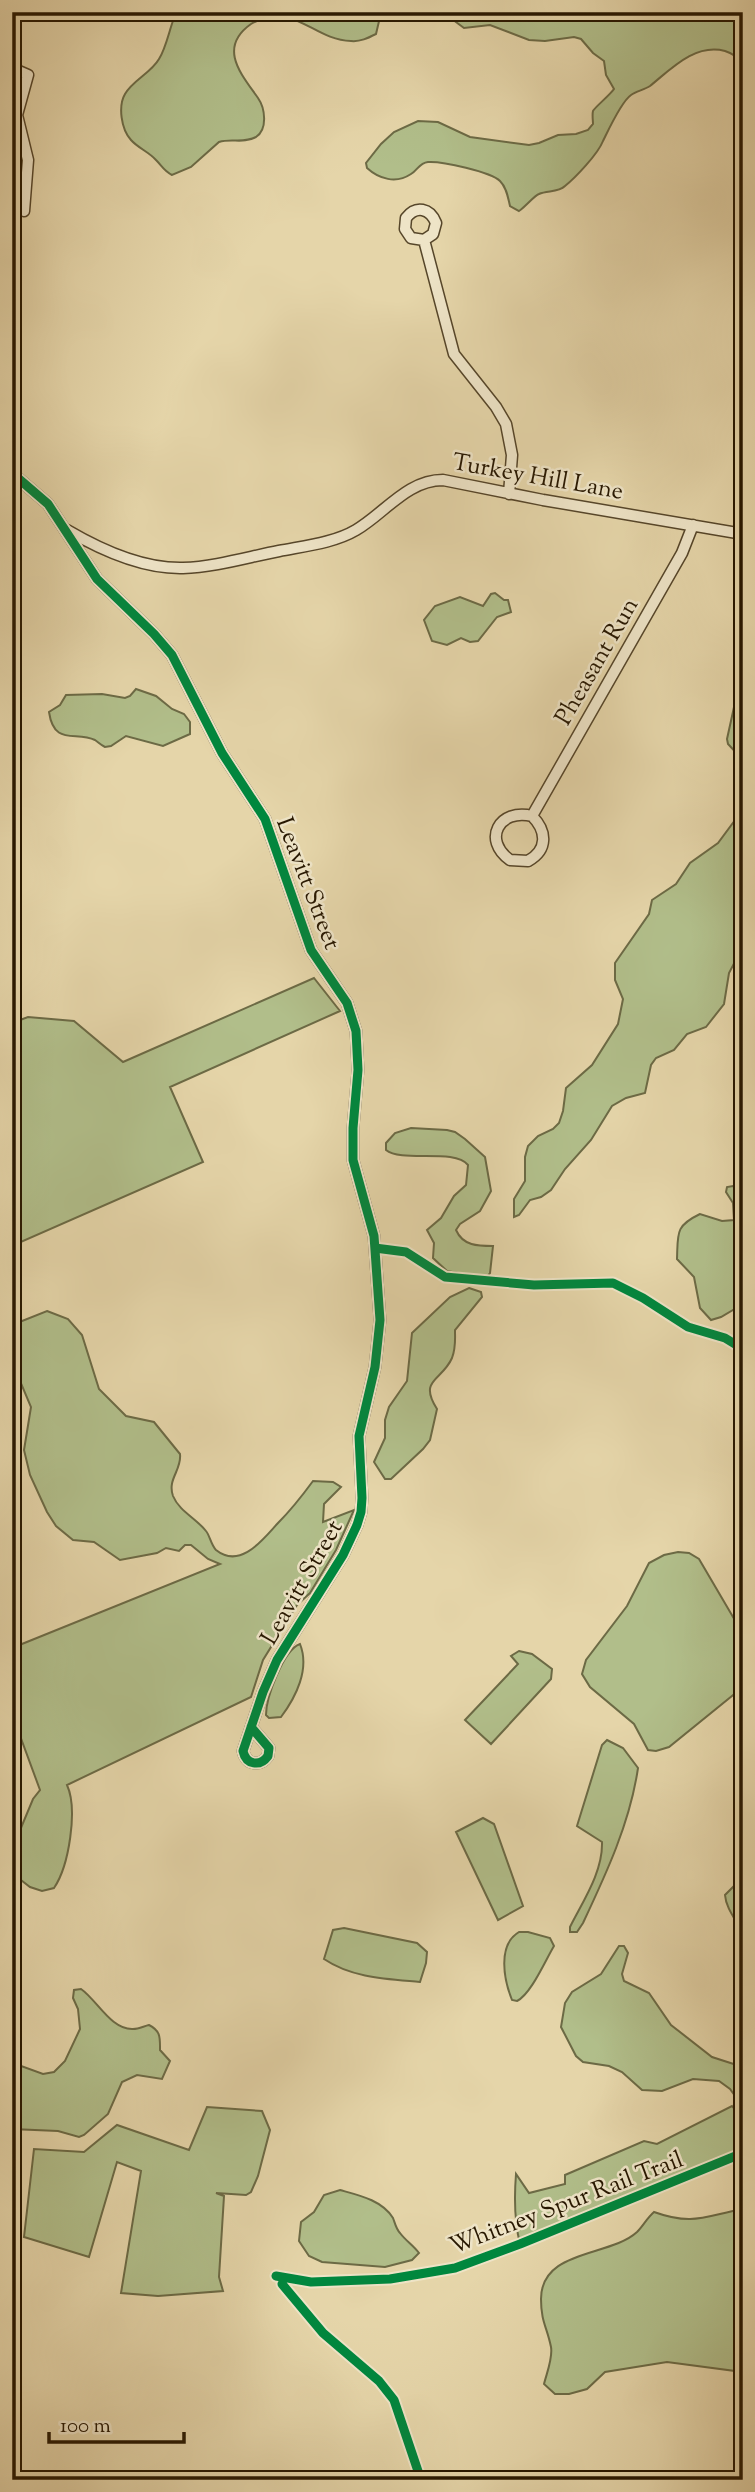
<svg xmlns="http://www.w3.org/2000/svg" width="755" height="2492" font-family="'Sorts Mill Goudy',serif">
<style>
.green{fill:#b1be8a;stroke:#6c6a45;stroke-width:2}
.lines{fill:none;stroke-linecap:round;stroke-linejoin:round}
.stream{stroke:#6d766d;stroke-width:2.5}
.minor-casing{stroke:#56462a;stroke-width:13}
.minor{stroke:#eee4c7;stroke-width:10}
.cycleway-casing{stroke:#eee4c7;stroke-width:13}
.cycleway{stroke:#00873e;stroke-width:9}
.labels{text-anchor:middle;stroke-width:5;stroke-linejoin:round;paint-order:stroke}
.street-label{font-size:24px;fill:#271700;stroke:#eee4c7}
</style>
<rect width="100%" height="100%" fill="#e5d5a9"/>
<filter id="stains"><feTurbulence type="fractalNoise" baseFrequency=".00286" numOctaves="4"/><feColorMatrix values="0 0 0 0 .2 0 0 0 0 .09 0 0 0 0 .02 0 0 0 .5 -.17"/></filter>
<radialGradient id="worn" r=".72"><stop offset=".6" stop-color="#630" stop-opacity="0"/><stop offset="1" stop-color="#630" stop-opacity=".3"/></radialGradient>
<path class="green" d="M173 12H385L380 17 376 34C368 38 360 42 351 41 312 40 294 0 251 24 217 48 242 75 258 98 265 108 268 129 256 137 243 144 232 138 219 142L191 167 172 175C164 171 162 166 156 160 149 152 138 148 131 140 121 129 118 106 125 94 133 80 151 73 159 59 166 48 169 31 174 18Z
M447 12H743V80C743 66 741 56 725 51 695 43 671 69 650 86 644 90 636 91 631 95 621 102 608 131 603 141 598 154 575 178 565 186 558 193 547 190 539 194 535 195 524 208 519 211L510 206C508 198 507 188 500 181 491 172 442 161 428 162 419 163 418 170 411 174 396 184 379 179 367 168L366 163 381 144 394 132 418 121 438 122 470 137 529 145 539 143 558 135 576 134 588 130 593 124C593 120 592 115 593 111 594 108 610 95 614 89L606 75 604 61 593 53 581 39 574 37 545 41 529 40 490 25 464 28 452 19Z
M495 593 504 600H508L511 612 497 617 478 641 470 642 461 638 447 645 432 641 424 620 435 606 460 597 483 606 491 594Z
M136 689 156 696 172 709 184 714 190 722V734L163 746 126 736 111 746 105 747C101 745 98 742 95 740 75 731 54 746 49 712L60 705 66 695 102 694 125 698 130 696Z
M743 699V783L742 759 728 744 727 739 734 707Z
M743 803V937L739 954 729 973 724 1004 706 1027 687 1034 674 1050 656 1058 651 1065 645 1093 626 1098 612 1106 591 1140 565 1169 551 1190 541 1197 530 1200 519 1215 514 1217V1199L525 1181V1157L528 1146 538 1136 553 1129 559 1123 563 1111 566 1088 592 1065 618 1024 623 999 615 980V963L649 914 652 900 676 884 690 863 718 843 738 816Z
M314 978 340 1011 170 1087 203 1162 16 1244 12 1250V1023L28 1017 74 1021 123 1062Z
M411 1128 447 1130 455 1132 465 1139 485 1157 491 1191 480 1211 460 1224 456 1230C463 1246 478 1246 493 1246L490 1273 486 1278 447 1271 433 1258 434 1243 427 1230 441 1218 454 1196 466 1185 468 1165C454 1148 402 1163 386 1150V1143L395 1133Z
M733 1186 743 1191V1304L721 1317 711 1320 700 1308 694 1277 677 1259C678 1233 675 1226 700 1214L722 1221 734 1220 733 1203 726 1192 727 1187Z
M469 1288 481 1292 482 1297 455 1330C455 1340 456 1348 452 1358 442 1381 418 1379 437 1409L430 1440 423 1449 391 1479H385L374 1462 385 1438V1420L389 1407 407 1381 412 1333 450 1297Z
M47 1311 68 1319 82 1335 99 1389 126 1416 154 1422 180 1454C182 1470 167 1479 173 1496 179 1511 197 1519 206 1531 210 1536 211 1545 216 1550 241 1570 264 1538 278 1523 291 1510 302 1496 313 1481L333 1482 341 1487 324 1504 323 1522 354 1510 336 1550 310 1593 297 1605 263 1660 251 1697 67 1785C78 1809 69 1866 54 1888L42 1891 30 1887 17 1877 14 1868 13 1847 33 1799 40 1790 12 1714V1648L220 1564 208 1559 191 1545H185L179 1551 166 1548 157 1553 120 1560 94 1542 73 1540 56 1526 47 1512 30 1475 24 1450 31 1407 12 1362V1325Z
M678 1552 689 1553 699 1559 743 1634V1687L669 1747 656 1751 648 1750 634 1724 590 1687 582 1674 586 1660 627 1606 649 1563 664 1555Z
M300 1644C310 1669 296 1697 281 1717L269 1718 266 1715C266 1698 283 1650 300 1644Z
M519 1651 532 1654 552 1669 551 1679 491 1744 465 1720 518 1664 511 1656Z
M607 1740 623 1748 638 1768C630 1823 606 1874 583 1923L577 1932H570V1927C583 1901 603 1872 602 1842L577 1826 602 1745Z
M483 1818 494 1824 523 1906 498 1920 456 1832Z
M743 1877V1934C737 1921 726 1909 725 1895Z
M344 1928 417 1943 427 1952 426 1963 420 1982C387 1979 352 1978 324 1959L333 1930Z
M519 1932H528L550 1938 554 1946C545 1961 531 1994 517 2001L512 2000C504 1980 497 1945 519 1932Z
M619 1946H624L628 1953 622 1974 624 1981 649 1993 671 2025 712 2057 743 2067V2107L730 2089 719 2081 693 2079 662 2091 642 2090 622 2072 609 2066 583 2062 576 2056 561 2027 565 2003 572 1992 601 1974Z
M81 1989C97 2000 111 2030 133 2029 139 2029 144 2026 149 2025 161 2031 160 2038 160 2050L170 2061 162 2079 137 2075 122 2082 108 2114 84 2135 79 2137 58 2131 12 2129V2023L20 2027C23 2040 17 2052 21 2066L43 2074 54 2072 65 2061 80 2029 78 2009 73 1998 74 1990Z
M732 2106 743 2120V2153L520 2244C514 2220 514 2199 516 2174L529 2193 565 2184V2175L644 2141 657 2144Z
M207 2107 262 2111 270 2130 258 2176 251 2192 246 2195 216 2193 224 2196 219 2277 223 2291 158 2296 121 2293 141 2171 117 2162 89 2257 24 2237 34 2149 84 2152 117 2125 189 2150Z
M340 2190C358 2195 382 2200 393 2218 395 2223 396 2229 400 2233 406 2241 413 2245 419 2253L412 2260 385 2267 322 2262 309 2256 299 2241 301 2222 314 2212 324 2195Z
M743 2209V2372L667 2362 605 2372 587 2389 569 2394H555L544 2384C547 2372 553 2358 551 2347 547 2327 541 2322 541 2299 541 2249 610 2257 637 2232 643 2226 647 2218 654 2212 693 2226 705 2216 743 2209Z"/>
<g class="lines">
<path class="stream" d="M731 12 743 16"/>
<g class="minor-casing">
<path id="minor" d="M12 68 28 75 17 115 28 160 24 211
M424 240 411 238 405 229 406 218C416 205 430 208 436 223L433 234 424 240 454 354 496 407 506 424 512 455 509 494
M12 473 48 504 97 579 154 634 172 655 222 753 265 819 311 950 347 1003 356 1031 358 1070 353 1128V1160L374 1236 380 1320 375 1367 359 1436 362 1498 361 1512 357 1525 343 1555 277 1660 263 1692 243 1751C246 1765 260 1767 268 1756L269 1748 251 1727
M67 530C101 550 143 569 183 568 215 567 248 557 279 551 304 546 334 543 356 530 385 513 407 480 443 480L543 500 743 534
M532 816C499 808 482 840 510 860L528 861C548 850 547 831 532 816L682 553 693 525"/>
</g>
<use href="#minor" class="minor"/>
<g class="cycleway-casing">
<path id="cycleway" d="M12 473 48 504 97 579 154 634 172 655 222 753 265 819 311 950 347 1003 356 1031 358 1070 353 1128V1160L374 1236 380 1320 375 1367 359 1436 362 1498 361 1512 357 1525 343 1555 277 1660 263 1692 243 1751C246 1765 260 1767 268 1756L269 1748 251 1727
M375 1248 406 1252 445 1277 534 1285 613 1283 643 1298 688 1327 725 1338 743 1349
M276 2276 311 2282 390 2279 455 2268 520 2244 743 2153
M282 2284 323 2333 379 2381 394 2400 421 2480"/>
</g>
<use href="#cycleway" class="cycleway"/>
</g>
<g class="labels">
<g class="street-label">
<text transform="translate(538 476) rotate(10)" y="8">Turkey Hill Lane</text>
<text transform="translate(596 661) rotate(-60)" y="8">Pheasant Run</text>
<text transform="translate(309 883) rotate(69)" y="8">Leavitt Street</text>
<text transform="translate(301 1582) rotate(-60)" y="8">Leavitt Street</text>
<text transform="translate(566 2202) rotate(-21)" y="8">Whitney Spur Rail Trail</text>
</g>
</g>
<rect width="755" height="2492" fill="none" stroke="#e5d5a9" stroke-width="42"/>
<rect x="14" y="14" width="727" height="2464" fill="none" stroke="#271700" stroke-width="3.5"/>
<rect x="21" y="21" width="713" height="2450" fill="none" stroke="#271700" stroke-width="2"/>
<path d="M49 2432v10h135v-10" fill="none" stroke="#271700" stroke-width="3.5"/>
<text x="60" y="2432" font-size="21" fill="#271700" stroke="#eee4c7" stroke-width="5" paint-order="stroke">100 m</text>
<rect width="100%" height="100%" filter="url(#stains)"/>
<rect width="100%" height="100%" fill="url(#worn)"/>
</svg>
